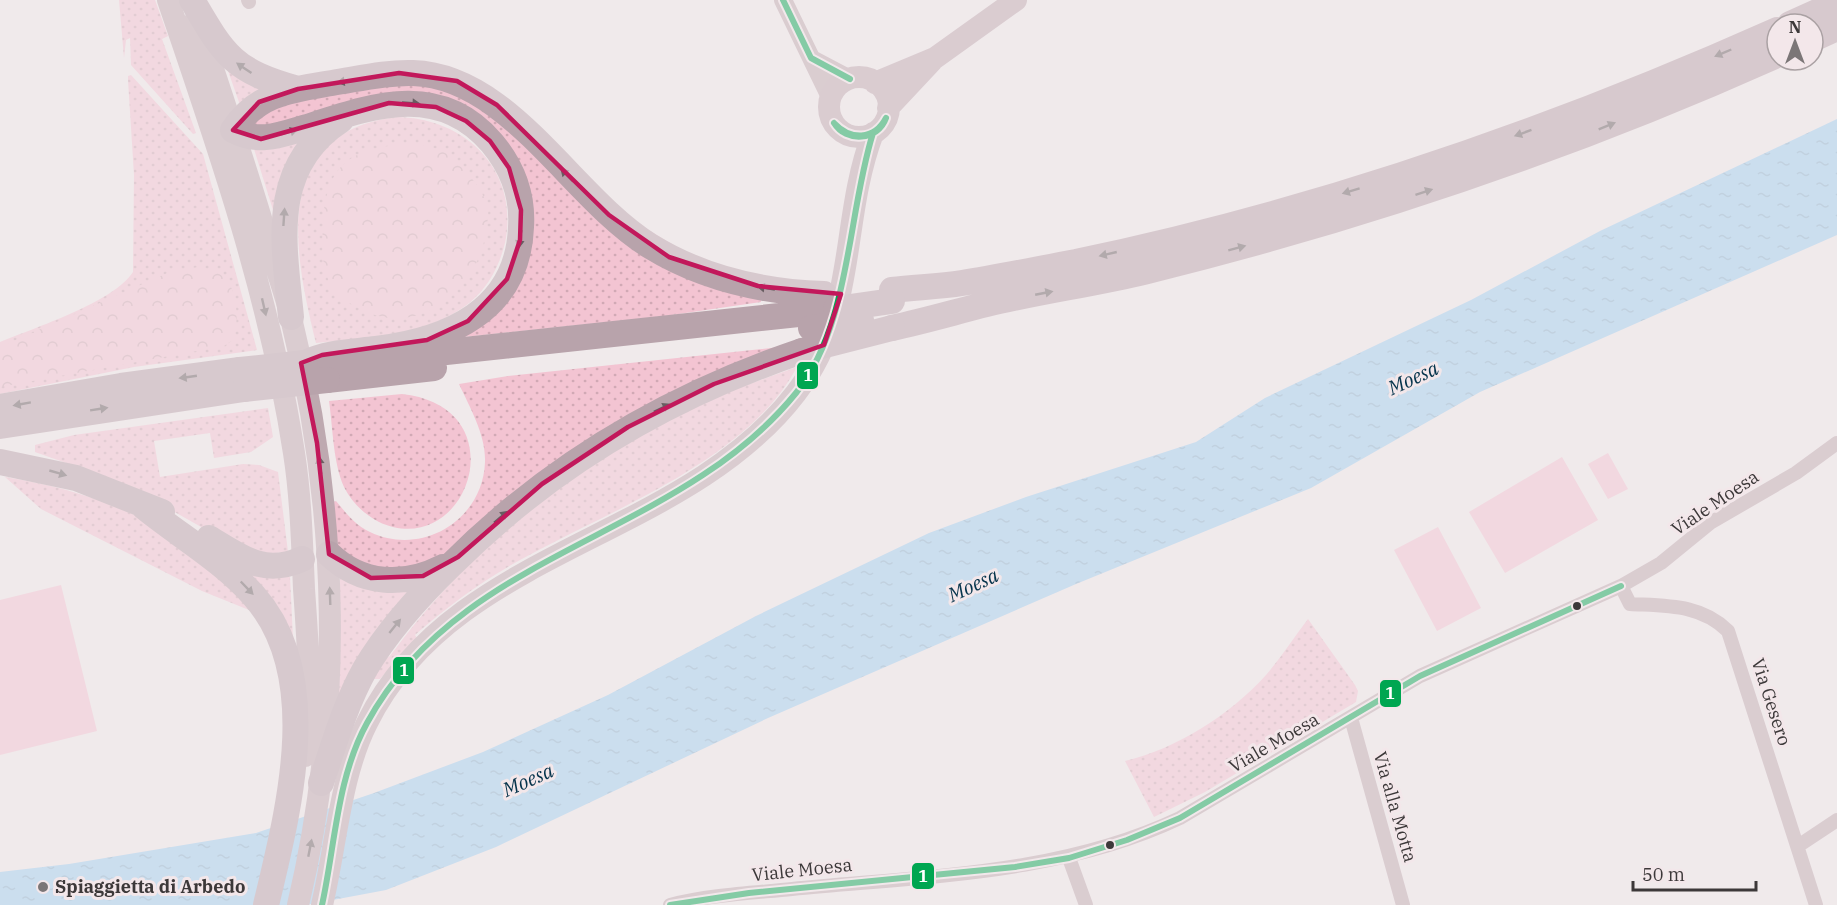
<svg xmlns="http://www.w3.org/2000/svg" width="1837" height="905" font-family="'IBM Plex Serif',serif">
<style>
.green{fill:url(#green-dots)}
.forest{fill:url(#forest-crowns)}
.pitch{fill:#f3c4d2}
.water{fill:url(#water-ripples)}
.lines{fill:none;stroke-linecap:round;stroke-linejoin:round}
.minor{stroke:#bfaab0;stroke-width:14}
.tertiary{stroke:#bfaab0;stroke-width:18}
.primary{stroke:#bea9b0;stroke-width:22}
.motorway{stroke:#b8a3ab;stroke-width:26}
.motorway-bridge{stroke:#b8a3ab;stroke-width:26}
.bus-1-casing{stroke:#f3e7ea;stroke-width:10}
.bus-1{stroke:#00a651;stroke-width:6}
.oneway{fill:#675d61}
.oneway2{fill:#6a6063}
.marked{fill:none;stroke:#c2185b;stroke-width:4.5;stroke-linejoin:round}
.bus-dot{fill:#3c3839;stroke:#f3e7ea;stroke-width:2}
.poi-dot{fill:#7b7677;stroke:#f3e7ea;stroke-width:2}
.labels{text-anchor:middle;stroke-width:6;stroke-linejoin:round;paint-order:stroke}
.street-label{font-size:18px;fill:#3c3839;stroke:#f3e7ea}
.poi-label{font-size:18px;font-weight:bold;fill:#3c3839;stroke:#f3e7ea;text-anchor:start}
.water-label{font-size:20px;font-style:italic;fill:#05334b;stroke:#f3e7ea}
.line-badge{stroke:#f3e7ea;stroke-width:2}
.badge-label{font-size:16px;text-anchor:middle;font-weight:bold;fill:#fff}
</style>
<defs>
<pattern id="green-dots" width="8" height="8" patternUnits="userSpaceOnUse" patternTransform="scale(1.5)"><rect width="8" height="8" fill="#f3c4d2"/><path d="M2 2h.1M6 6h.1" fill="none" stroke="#d1a9b5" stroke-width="1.8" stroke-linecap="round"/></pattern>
<pattern id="forest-crowns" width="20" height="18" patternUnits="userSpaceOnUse" patternTransform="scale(1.5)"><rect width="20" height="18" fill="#f3c4d2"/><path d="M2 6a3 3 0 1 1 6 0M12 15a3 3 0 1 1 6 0" fill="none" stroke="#d1a9b5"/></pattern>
<pattern id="water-ripples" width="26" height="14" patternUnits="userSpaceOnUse" patternTransform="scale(1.5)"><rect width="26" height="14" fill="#9dd0f2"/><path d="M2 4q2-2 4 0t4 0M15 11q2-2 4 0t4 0" fill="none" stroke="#88b3d0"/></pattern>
</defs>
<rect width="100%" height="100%" fill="#f0eaeb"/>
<path class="green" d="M119 0H155L168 36 162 39 196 133 193 134 131 65 130 38 126 40 124 58Z
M227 68 265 88 240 105Z
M131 75 203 154 257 350 134 367 0 394V342C34 328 114 302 133 272L134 175 128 80V76Z
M400 83 441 86 491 113 551 172 761 297V302L665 316 464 337 529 219 462 111 248 130 268 106Z
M397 117C466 118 520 171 505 243 499 267 488 288 468 304 425 337 367 338 316 343 294 254 269 132 397 117Z
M310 135 276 210H273L254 149Z
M789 346 430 563 416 569H373L338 550 333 502 336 501C346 513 355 525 370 532 422 557 483 520 485 462 486 435 470 408 459 384L508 376Z
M797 367C749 457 621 506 535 552 492 574 452 602 415 635L417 638 380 679H370L378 664 390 656C464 554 569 468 682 412 719 394 758 381 797 367Z
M402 394C521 407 467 563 379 522 364 514 352 503 344 487 333 462 333 429 329 401Z
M268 408 273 437 251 452 214 458 210 433 154 441 160 477 243 464 259 465 278 472 288 552 251 555 139 492 103 476 35 452V445L74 435Z
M5 477C70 487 140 509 192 550 215 567 234 592 254 612L202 591 41 509Z
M236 562 280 577H290L293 639Z
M340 573 418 586 339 700Z
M1308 619 1355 685 1358 691 1356 702 1205 792 1154 817 1125 761C1176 749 1230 715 1266 675 1281 658 1294 637 1308 619Z"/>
<path class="forest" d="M414 143C422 145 432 147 440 150 450 154 460 165 467 173 477 184 484 194 488 208 489 215 487 224 486 231 479 288 419 339 363 310 349 303 335 297 329 282 321 261 322 245 323 224 326 160 354 148 414 143Z
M199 267C207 269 219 271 226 279 238 293 239 323 233 340L224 346 0 387V347L172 271Z"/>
<path class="pitch" d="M1608 453 1628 489 1608 499 1588 464Z
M1562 457 1598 520 1505 573 1469 512Z
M1438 527 1481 608 1437 631 1394 550Z
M61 585 97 731 0 755V600Z"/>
<path class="water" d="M1837 119V235L1480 392 1311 488 1076 584 768 718 496 847 386 890 306 905H0V872L69 864 256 833 374 793 483 752 608 695 756 616 929 533 1026 497 1196 442 1265 398 1471 300 1600 231Z"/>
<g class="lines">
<path class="minor" d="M248 0 249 2
M1621 586 1630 604C1666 606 1701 604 1728 631L1816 905
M1351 718 1403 905
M1798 846 1837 820
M1069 858 1086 905
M670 905C709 895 752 893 792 889 923 876 1060 875 1180 818L1420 676 1621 586 1661 563 1710 523 1796 473 1837 443"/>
<path class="tertiary" d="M783 0 830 97
M812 59 850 79"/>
<path class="primary" d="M168 0C219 149 270 297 294 453 301 498 302 543 304 589 308 644 312 701 305 756
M196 18C222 95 247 171 270 248 277 272 286 295 291 318 339 511 344 711 298 905
M829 107a30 30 0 1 1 60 0a30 30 0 1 1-60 0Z
M875 83 935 58 1016 0
M888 108 932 61
M322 905C336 847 340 776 367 723 453 548 683 541 796 393 859 311 839 223 873 133"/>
<path class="motorway" d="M192 0C225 57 234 71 298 89
M1790 24 1837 3
M1813 39 1837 28
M892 290C915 287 939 287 962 283 1000 277 1038 269 1076 262 1317 212 1553 130 1777 30
M291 317C284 244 268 167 341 120
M892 328C924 321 955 312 987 304 1040 291 1094 284 1147 271 1363 218 1574 146 1777 55
M409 356 817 312
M305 363C328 352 351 352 376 349 448 340 518 311 521 227 523 196 512 167 492 143 439 81 372 106 307 127 280 135 259 144 233 130 258 93 291 90 332 83 358 79 386 72 413 73 510 76 571 197 650 246 702 278 764 292 824 294
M327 380 434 368
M0 407 121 386 240 370
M0 426 244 389
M0 462 76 478 162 512
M144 507C181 537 222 560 254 596 325 676 288 812 266 905
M209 538C242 558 264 576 302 559
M329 554C361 585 404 587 443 567
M321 783C334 744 345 705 365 669 388 630 420 595 452 564 551 465 669 396 802 351"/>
<path class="motorway-bridge" d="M836 309 892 301
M811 328 861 320
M802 351 892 328
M240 370 305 363
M244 389 327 380"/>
<g class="bus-1-casing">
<path id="bus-1" d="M783 0 811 58 850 79
M834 123C850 140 874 141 886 118
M834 123C846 143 878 141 886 118
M322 905C335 846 337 777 367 723 462 548 677 540 796 393 851 324 847 216 873 133
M670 905 749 893 1015 867 1069 858 1127 840 1180 818 1420 676 1621 586"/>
</g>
<use href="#bus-1" class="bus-1"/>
</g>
<defs><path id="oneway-solid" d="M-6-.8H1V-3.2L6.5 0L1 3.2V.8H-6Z" transform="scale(1.5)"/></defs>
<g class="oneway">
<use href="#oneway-solid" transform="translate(1723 53) rotate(157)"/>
<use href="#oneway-solid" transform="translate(244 68) rotate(-146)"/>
<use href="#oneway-solid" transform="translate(346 81) rotate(171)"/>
<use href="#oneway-solid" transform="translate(411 103) rotate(4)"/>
<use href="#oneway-solid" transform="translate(1607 126) rotate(-22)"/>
<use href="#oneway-solid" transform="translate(289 132) rotate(-17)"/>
<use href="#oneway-solid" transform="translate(1523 133) rotate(160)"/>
<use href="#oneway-solid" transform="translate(567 175) rotate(-134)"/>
<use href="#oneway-solid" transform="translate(1351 191) rotate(163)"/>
<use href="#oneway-solid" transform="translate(1424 192) rotate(-18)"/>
<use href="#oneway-solid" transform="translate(284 217) rotate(-86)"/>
<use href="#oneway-solid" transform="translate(520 239) rotate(98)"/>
<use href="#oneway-solid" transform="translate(1237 248) rotate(-15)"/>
<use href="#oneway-solid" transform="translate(1108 254) rotate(167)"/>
<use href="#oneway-solid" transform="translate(766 288) rotate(-170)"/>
<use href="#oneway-solid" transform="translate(1044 293) rotate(-11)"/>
<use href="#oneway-solid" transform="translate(188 377) rotate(172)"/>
<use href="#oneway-solid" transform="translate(22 404) rotate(170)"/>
<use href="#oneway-solid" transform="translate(662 408) rotate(-26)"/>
<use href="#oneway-solid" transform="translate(99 409) rotate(-9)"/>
<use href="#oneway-solid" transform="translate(58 473) rotate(16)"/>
<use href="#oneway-solid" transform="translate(501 517) rotate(-40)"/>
<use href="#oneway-solid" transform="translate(247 588) rotate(46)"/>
<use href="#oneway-solid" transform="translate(395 626) rotate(-51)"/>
</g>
<g class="oneway2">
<use href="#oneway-solid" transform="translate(264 307) rotate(77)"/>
<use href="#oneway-solid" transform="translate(320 465) rotate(-97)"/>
<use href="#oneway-solid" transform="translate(330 596) rotate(-92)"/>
<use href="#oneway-solid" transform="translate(310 848) rotate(-79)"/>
</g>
<path d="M0 0H1837V905H0ZM399 73 457 81 497 105 609 215 669 257 758 286 841 294 824 345 714 384 628 427 542 484 458 557 423 576 371 578 329 554 317 443 301 363 322 355 427 340 468 321 507 279 520 240 521 210 509 168 490 141 466 121 436 107 389 103 261 139 233 130 259 102 298 89Z" fill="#f0eaeb" fill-opacity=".55" fill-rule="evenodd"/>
<path class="marked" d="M399 73 457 81 497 105 609 215 669 257 758 286 841 294 824 345 714 384 628 427 542 484 458 557 423 576 371 578 329 554 317 443 301 363 322 355 427 340 468 321 507 279 520 240 521 210 509 168 490 141 466 121 436 107 389 103 261 139 233 130 259 102 298 89Z"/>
<g class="bus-dot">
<circle cx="1577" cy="606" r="5"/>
<circle cx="1110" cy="845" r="5"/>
</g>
<circle class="poi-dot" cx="43" cy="887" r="6"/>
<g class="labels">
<g class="street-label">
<text transform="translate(1715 503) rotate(-34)" y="6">Viale Moesa</text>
<text transform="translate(1771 702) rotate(72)" y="6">Via Gesero</text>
<text transform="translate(1274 743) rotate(-30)" y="6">Viale Moesa</text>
<text transform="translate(1395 807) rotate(74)" y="6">Via alla Motta</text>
<text transform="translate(802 870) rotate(-6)" y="6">Viale Moesa</text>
</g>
<g class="poi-label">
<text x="55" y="893">Spiaggietta di Arbedo</text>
</g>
<g class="water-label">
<text transform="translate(1413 378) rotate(-25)" y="7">Moesa</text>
<text transform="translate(973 585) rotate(-25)" y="7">Moesa</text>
<text transform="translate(528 780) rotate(-24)" y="7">Moesa</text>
</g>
</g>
<g class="line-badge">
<rect x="796" y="361" width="23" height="29" rx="6" fill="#00a651"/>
<rect x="392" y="656" width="23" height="29" rx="6" fill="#00a651"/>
<rect x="1379" y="679" width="23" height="29" rx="6" fill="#00a651"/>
<rect x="911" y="862" width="24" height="28" rx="6" fill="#00a651"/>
</g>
<g class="badge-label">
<text x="808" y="381">1</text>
<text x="404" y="676">1</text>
<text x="1390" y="699">1</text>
<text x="923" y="882">1</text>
</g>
<g transform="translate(1795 42)"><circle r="28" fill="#f3e7ea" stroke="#aaa1a3" stroke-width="1.5"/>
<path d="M0-4.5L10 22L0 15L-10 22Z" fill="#7b7677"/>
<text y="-9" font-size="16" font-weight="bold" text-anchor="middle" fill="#3c3839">N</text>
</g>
<path d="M1633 881v9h123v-9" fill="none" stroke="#3c3839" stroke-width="3"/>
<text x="1642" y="881" font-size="18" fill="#3c3839" stroke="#f3e7ea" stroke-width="4.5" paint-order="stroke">50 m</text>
</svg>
